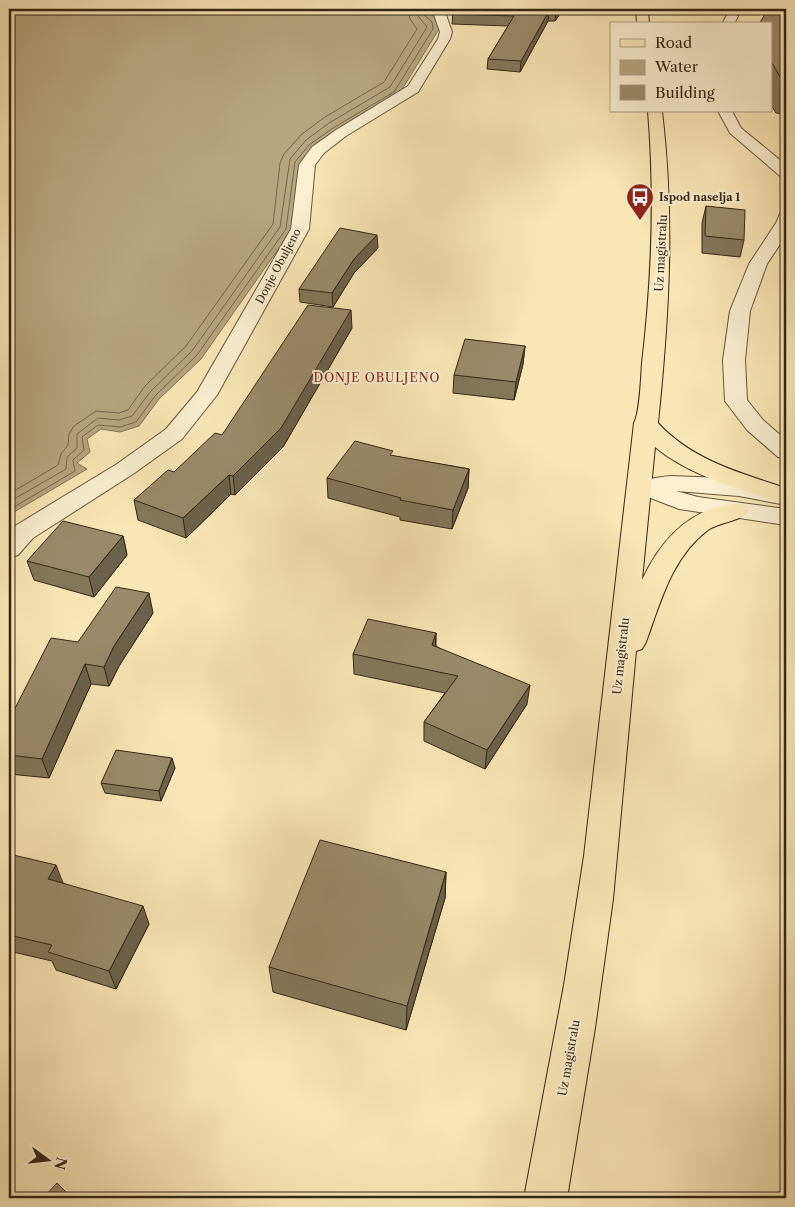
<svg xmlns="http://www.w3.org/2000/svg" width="795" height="1207" font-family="'Libre Caslon Text',serif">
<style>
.water{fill:#b6a57f;stroke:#827255}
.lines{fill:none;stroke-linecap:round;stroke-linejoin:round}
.shore{stroke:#74664a;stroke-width:1}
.minor-casing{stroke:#64563d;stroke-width:2}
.major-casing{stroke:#332615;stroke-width:2}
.minor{fill:#fbefd0;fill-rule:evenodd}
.major{fill:#f9e6b6;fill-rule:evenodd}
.wall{fill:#84775a;stroke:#332615}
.shaded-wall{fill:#6c614a;stroke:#332615}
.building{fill:#9a8a69;stroke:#332615}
.labels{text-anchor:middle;stroke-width:4;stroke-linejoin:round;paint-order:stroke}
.far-poi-label{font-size:11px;font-weight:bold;fill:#332615;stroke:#fbefd0;text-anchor:start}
.far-street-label{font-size:11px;fill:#332615;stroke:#fbefd0}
.street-label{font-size:12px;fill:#332615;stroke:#fbefd0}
.far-quarter-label{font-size:12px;letter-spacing:1px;fill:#7a1f14;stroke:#fbefd0}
</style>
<rect width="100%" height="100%" fill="#f9e6b6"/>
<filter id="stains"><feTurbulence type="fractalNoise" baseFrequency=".004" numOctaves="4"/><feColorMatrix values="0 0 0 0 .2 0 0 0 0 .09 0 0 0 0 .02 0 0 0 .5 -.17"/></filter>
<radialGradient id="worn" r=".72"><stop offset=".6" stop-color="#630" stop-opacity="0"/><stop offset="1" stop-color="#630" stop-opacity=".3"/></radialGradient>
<path class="water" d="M9 9H425L437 19 439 29 398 96 312 149 291 231 201 359 159 399 139 426 120 432 101 429 87 439 90 452 77 463 87 469 9 515Z"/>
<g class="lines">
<path class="shore" d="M9 494 58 465 61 454 68 445 69 434 74 426 96 411 119 413 128 410 145 386 186 346 273 224 280 163 284 154 302 134 325 117 384 82 417 29 410 19 408 9
M9 502 66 469 67 457 77 448V434L98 418 119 420 132 416 151 391 192 351 280 227 290 159 306 140 329 123 390 87 427 27 418 16 416 9
M9 510 75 471 73 460 84 450 82 437 98 425 120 427 136 422 155 396 197 355 286 229 295 162 309 145 333 128 394 92 433 29 432 22 423 14 422 9"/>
<g class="minor-casing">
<path id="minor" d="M432 9H444L452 32 450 39 418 92 346 136 324 153 315 165 309 229 217 395 182 439 133 474 33 538 18 555 9 558V533L15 526 117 464 166 429 197 392 291 229 299 165 301 162 312 147 336 130 408 86 438 39 440 32Z
M732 12 738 16 734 24H722L728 13Z
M718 111H732L741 128 786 165V178L780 176 730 133Z
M786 213V235L767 264 750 311 745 360 747 400 763 420 786 440V459L778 457 747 430 725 401 723 360 730 311 749 264 776 223 780 214Z
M671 476 722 478 786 489V505L739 496 676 491 698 497 786 509V525L679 509 630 490 627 485 630 480C637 478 640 480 647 479 654 479 663 476 671 476Z"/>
</g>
<g class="major-casing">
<path id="major" d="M636 9H648L649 24H637Z
M648 111H662C675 219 669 316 658 423 692 460 740 473 786 488V501L781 503 772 500C731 486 689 475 655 447L642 580C658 546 681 517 718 507 728 505 735 503 745 505L749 511C742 521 720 522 708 530 672 557 661 601 646 642L642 649 636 651 613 899 595 1028 567 1198H524L564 985 584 856 634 423C640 412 641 377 642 363 652 278 655 197 648 111Z"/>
</g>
<use href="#minor" class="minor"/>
<use href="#major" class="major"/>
</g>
<path class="wall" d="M453 9H563L555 21H548L520 72 487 69 488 59 508 26 452 24Z
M786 9V114L776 113 771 105V24Z
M706 206 744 240 740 257 702 253V223Z
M378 248 354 273 333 307 300 302 299 289Z
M352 328 283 447 235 495 231 494 186 538 138 520 134 500 174 472 222 435Z
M525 346 523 364 514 400 453 393 454 375Z
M393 456 469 469 468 488 452 529 400 520V517L328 498 327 478Z
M123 536 127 555 94 597 34 580 27 561Z
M153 613 119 666 109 686 91 684 49 778 9 774V720L78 642Z
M436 633V646L527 704 485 769 424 741V722L445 693 354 674 353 654Z
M175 768 161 801 105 793 101 783Z
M9 854 63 883 149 924 116 989 56 970 52 961 9 951Z
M446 872 445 898 406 1030 273 992 269 967Z"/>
<path class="shaded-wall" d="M558 9H563L555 21 556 11Z
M549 11 548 21 520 72 521 61Z
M377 235 378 248 354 273 333 307 332 293 354 259Z
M351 310 352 328 283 447 235 495 233 476Z
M525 346 523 364 514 400 516 382Z
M469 469 468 488 452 529 453 510Z
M229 475 231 494 186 538 183 518Z
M123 536 127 555 94 597 89 577Z
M149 593 153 613 119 666 109 686 104 667 114 646Z
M436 633 435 653 432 645Z
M85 664 91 684 49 778 42 759Z
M530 685 527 704 485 769 487 750Z
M172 758 175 768 161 801 159 791Z
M56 865 63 883 48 879Z
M446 872 445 898 406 1030 407 1006Z
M143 906 149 924 116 989 109 971Z"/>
<path class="building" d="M453 9H558L556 11H549L521 61 488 59 514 16 453 14Z
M768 9H786V82H783L771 61V24H759Z
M706 206 745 210 744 240 705 236Z
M340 228 377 235 354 259 332 293 299 289Z
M308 305 351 310 281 428 233 476 229 475 183 518 134 500 168 470 174 472 215 433 222 435Z
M465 339 525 346 516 382 454 375Z
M355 441 393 451 390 455 469 469 453 510 400 500 401 498 327 478Z
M63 521 123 536 89 577 27 561Z
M116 587 149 593 114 646 104 667 85 664 42 759 9 755V720L51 638 78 642Z
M368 619 436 633 432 645 530 685 487 750 424 722 458 676 353 654Z
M116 750 172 758 159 791 101 783Z
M320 840 446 872 407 1006 269 967Z
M9 854 56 865 48 879 143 906 109 971 48 952 52 945 9 935Z
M57 1183 72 1198H43Z"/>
<defs>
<g id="bus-pin" transform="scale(1.4375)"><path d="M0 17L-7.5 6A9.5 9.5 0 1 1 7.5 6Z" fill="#8f2418" stroke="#fbefd0"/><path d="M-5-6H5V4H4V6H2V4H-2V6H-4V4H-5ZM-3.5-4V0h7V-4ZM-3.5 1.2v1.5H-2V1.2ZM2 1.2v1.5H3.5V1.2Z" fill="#fff"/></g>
</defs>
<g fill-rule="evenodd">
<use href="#bus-pin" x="640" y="197"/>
</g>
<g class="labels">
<g class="far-poi-label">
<text x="659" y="201">Ispod naselja 1</text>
</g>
<g class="far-street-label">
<text transform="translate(278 266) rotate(-62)" y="4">Donje Obuljeno</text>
</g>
<g class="street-label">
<text transform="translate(661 253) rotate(-87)" y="4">Uz magistralu</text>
<text transform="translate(621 656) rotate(-84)" y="4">Uz magistralu</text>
<text transform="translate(569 1058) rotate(-80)" y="4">Uz magistralu</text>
</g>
<g class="far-quarter-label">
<text x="377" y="382">DONJE OBULJENO</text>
</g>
</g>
<rect width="795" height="1207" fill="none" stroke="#f9e6b6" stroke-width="30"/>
<rect x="10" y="10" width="775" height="1187" fill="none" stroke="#332615" stroke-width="2.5"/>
<rect x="15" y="15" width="765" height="1177" fill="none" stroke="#332615"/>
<rect x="610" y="22" width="162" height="90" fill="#fbefd0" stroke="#ab9f85"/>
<rect x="620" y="39" width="25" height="8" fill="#f9e6b6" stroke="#ab9f85"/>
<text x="655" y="48" font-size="15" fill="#332615">Road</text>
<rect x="620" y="60" width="25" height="15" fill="#b6a57f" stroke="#ab9f85"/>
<text x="655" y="72" font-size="15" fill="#332615">Water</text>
<rect x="620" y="85" width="25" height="15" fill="#9a8a69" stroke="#ab9f85"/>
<text x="655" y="98" font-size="15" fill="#332615">Building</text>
<g transform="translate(48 1160) rotate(105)" stroke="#fbefd0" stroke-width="4" paint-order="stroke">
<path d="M0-4L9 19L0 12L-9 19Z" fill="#332615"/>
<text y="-8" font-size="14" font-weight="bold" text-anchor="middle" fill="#332615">N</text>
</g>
<rect width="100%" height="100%" filter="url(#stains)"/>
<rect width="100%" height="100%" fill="url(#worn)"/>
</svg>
